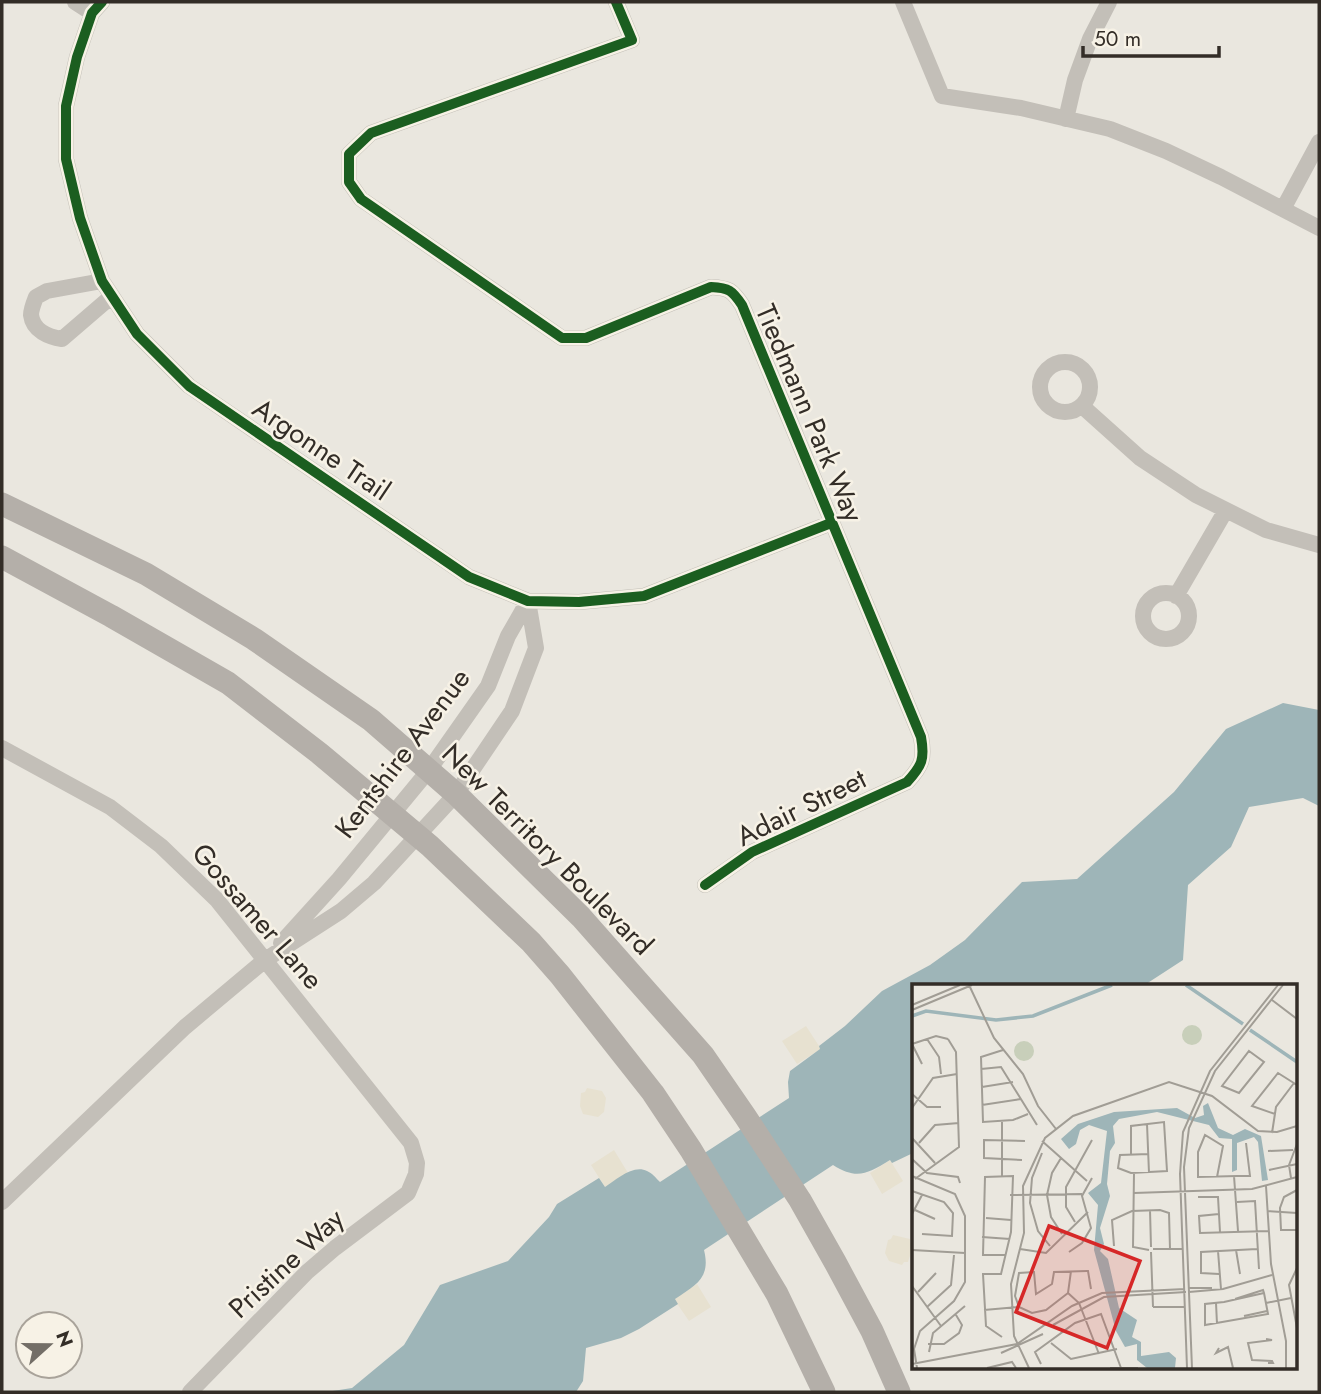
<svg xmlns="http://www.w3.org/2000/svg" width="1321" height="1394" font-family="Jost,sans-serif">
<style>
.plaza{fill:#e7e1d0}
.water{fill:#9eb5b8}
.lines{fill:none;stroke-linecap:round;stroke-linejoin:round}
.street{stroke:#c3bfb8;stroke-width:16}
.secondary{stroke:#b4afa9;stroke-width:23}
.cycleway-casing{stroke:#f7f2e6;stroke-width:15}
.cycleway{stroke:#1b5e20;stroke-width:10}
.labels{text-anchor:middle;stroke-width:5;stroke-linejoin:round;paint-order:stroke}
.street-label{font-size:28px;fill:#332d27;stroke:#f7f2e6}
.inset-river{fill:none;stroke:#9eb5b8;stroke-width:3.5}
.inset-road{fill:none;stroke:#a19d95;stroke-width:2}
.view{fill:#d62828;fill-opacity:0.15;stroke:#d62828;stroke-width:3.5}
.inset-edge{fill:none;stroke:#332d27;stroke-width:3.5}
</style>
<rect width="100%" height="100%" fill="#eae7df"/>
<path class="plaza" d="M806 1026 821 1049 797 1064 782 1041Z
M587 1088 602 1091 606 1098 604 1112 598 1117 583 1114 580 1106 581 1093 585 1092Z
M614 1150 628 1173 605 1187 591 1165Z
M890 1160 903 1181 882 1194 870 1173Z
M893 1235 910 1239V1242L913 1246 908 1262H904L902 1265 889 1261 885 1253 888 1240 891 1239Z
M697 1284 711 1307 689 1321 674 1299Z"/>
<path class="water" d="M1283 703 1319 710V806L1303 798 1249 807 1231 847 1188 885 1183 960 1143 986H913V1153L892 1163 890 1160C867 1174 857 1180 833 1165L704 1250C711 1278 696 1285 675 1299L678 1304 639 1329 621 1338 586 1348 583 1381 576 1392H326L352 1388 404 1345 440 1285 508 1261 549 1217 557 1204 599 1178 605 1187C616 1180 633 1164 647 1171 652 1173 656 1178 660 1182L789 1098 788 1082 790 1071 820 1049 819 1046 845 1026 882 991 930 965 965 940 1022 882 1077 879 1174 792 1226 729Z"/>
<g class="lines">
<path class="street" d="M75 2 92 13
M102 2 92 13 77 57 66 106V159L80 218 102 281 137 334 189 386 469 577 528 601 579 602 644 596 831 523
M616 2 632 40 371 133 349 154V182L361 199 562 338H586L711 287C729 288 732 290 742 305L921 737C925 759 922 766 907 782L752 852 705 885
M903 2 942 96 1021 108 1110 129 1166 151 1221 177 1319 228
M1066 119 1075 80 1090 39 1109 2
M1283 209 1319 142
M102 281 47 291 36 297C34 302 31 310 31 315 33 331 49 337 62 339L112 296
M1040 387a25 25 0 1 1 50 0a25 25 0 1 1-50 0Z
M1082 406 1140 458 1196 495 1266 530 1319 545
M1143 616a23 23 0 1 1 46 0a23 23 0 1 1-46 0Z
M1176 596 1226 510
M2 748 110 807 161 846 217 900 411 1143 417 1163 416 1174 408 1193 335 1248 307 1272 190 1392
M281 943 339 879 429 770 488 686 508 636 528 601
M2 1202 185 1027 265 960 341 911 374 883 456 794 512 711 536 648 528 601"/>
<path class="secondary" d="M2 504 146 574 254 639 371 720 456 794 581 917 703 1055 745 1116 800 1200 835 1262 872 1331 899 1392
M2 557 111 616 228 683 319 753 430 846 531 942 560 975 653 1093 691 1150 777 1294 824 1392"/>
<g class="cycleway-casing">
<path id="cycleway" d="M102 2 92 13 77 57 66 106V159L80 218 102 281 137 334 189 386 469 577 528 601 579 602 644 596 831 523
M616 2 632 40 371 133 349 154V182L361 199 562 338H586L711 287C729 288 732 290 742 305L921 737C925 759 922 766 907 782L752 852 705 885"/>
</g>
<use href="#cycleway" class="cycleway"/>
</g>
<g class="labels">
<g class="street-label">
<text transform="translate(810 413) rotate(67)" y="10">Tiedmann Park Way</text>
<text transform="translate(322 449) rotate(34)" y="10">Argonne Trail</text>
<text transform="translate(402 753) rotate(-53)" y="10">Kentshire Avenue</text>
<text transform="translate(801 807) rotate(-26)" y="10">Adair Street</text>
<text transform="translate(548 849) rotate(45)" y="10">New Territory Boulevard</text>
<text transform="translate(258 916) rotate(49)" y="10">Gossamer Lane</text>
<text transform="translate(286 1263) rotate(-43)" y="10">Pristine Way</text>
</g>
</g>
<g transform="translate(912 984)">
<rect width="385" height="385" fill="#eae7df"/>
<path d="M270 51a10 10 0 1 1 20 0a10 10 0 1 1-20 0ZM102 67a10 10 0 1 1 20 0a10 10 0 1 1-20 0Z" fill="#c8cfba"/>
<path d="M296 119 306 144 321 151 333 145 349 152 356 196 350 197 346 158 342 153 325 159V186L320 188V155L307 154 297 141 245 128 207 135 201 142 203 159 198 167 195 200 198 212 188 244 192 260 188 267 196 275 207 324 225 336 220 353 229 358V372L257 368 264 374 263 384H235L225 376V360L213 363 204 347 182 266 186 221 176 209 189 199 195 147 177 141 168 146 164 160 157 165 149 155 166 140 202 128 265 124 283 134 292 131 291 122Z" fill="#9eb5b8"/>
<path class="inset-river" d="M274 1 331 40M0 32 14 27 84 36 121 32 200 1M338 46 385 78"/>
<path class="inset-road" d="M57 1 82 54 111 90 126 122 144 145M360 16 385 35M0 21 48 1M0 26 60 1M15 55 27 73 29 90M0 60 24 52 36 55M0 60 10 80M91 66 69 73 71 138 101 136 116 130M337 67 352 78 327 109 310 102ZM69 85 89 83 125 141M70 103 101 98M0 110 15 123H29M70 121 109 115M0 124 21 94 45 90M385 124V149M363 130 340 122 366 89 385 101M235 140 237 189M360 149 364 123 382 99M0 154 23 179M130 157 175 197M7 159 23 141 47 139M356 167 381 166M130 169 120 194 118 219 126 247 138 262M219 171V142L252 138 255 187 219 189 206 184 208 171 237 170M149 174 140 189 135 211 139 233 150 250M0 175 15 189 46 193 48 199M110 176 72 174V156L113 157M357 186 385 180M222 189 221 263 237 266M0 192 43 210 53 232V298L42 317 8 347 2 365 5 384M90 192V138M322 192 326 247M305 193 311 162 293 151 286 168V193L325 192H338L334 159M379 194 377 181 385 160M3 195 47 163 44 68 36 55M354 202 359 280 374 357V384M385 206 372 213 368 224 369 246H385M0 207 32 218 41 229 40 252 10 250M222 209 340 205 385 193M98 211 170 210M286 213H306L308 248M325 218 343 217 347 285M3 226 23 235M238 226 239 263M356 227 385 229M0 230 10 211M307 230 287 232 288 249 357 247M74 234 99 236M163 238 154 223V203L180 156M70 253 98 255M202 262 200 236 220 227 248 226 257 229 258 265M108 265 134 269 176 228M241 265H271M0 266 53 269M324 266 328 290M306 267 309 305M157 268 170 259 179 244 170 212 180 194M239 268 241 323M385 284 377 301 385 344M159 287 156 309 134 326 120 329 107 323 103 312 107 289 122 288 124 310 140 300 142 288 175 287H176L179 305M307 290 289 289V268L345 265M0 302 29 342M277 304H300M6 308 24 289M277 308 311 305 360 291M156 309 167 319 187 370M323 315 351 306 352 309 356 330 293 341V320L312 318 352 309M304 319 305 340M354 319 379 314M15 323 39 301 42 271M241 323H273M72 326 107 323M332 332 355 327M141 341 192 313 274 308M90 353 74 342 71 290H89L99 248 101 192 73 193 71 271H93M354 355 360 356 336 359 340 376 360 377 361 379H356M139 359 159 375 205 365M16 360H32L47 349 50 341 44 331M307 364 304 369 316 363 321 384M17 368 21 349 53 322M89 369 131 350M0 380 105 360 160 322 190 309 273 305M129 380 123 368 163 339 189 330 209 384M75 384 100 378 104 384M117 384 102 352 99 300 112 249 111 202 133 154 161 132 257 98 300 112 346 147 365 148 385 142M198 384H226M275 384 268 190 271 148 298 87 366 1M280 384 272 183 277 144 303 87 371 1"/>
<path class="view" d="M137 242 228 277 195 364 104 328Z"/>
<rect width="385" height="385" class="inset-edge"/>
</g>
<rect width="1321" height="1394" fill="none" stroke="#332d27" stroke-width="7"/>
<g transform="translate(49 1345) rotate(69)"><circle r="33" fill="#f7f2e6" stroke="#a9a39a" stroke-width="2"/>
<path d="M0-5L12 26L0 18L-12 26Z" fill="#736e67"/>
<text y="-10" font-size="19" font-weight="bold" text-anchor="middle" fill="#332d27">N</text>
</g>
<path d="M1083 46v10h136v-10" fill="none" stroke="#332d27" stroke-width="3.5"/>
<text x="1094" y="46" font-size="21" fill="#332d27" stroke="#f7f2e6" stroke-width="5" paint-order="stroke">50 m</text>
</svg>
